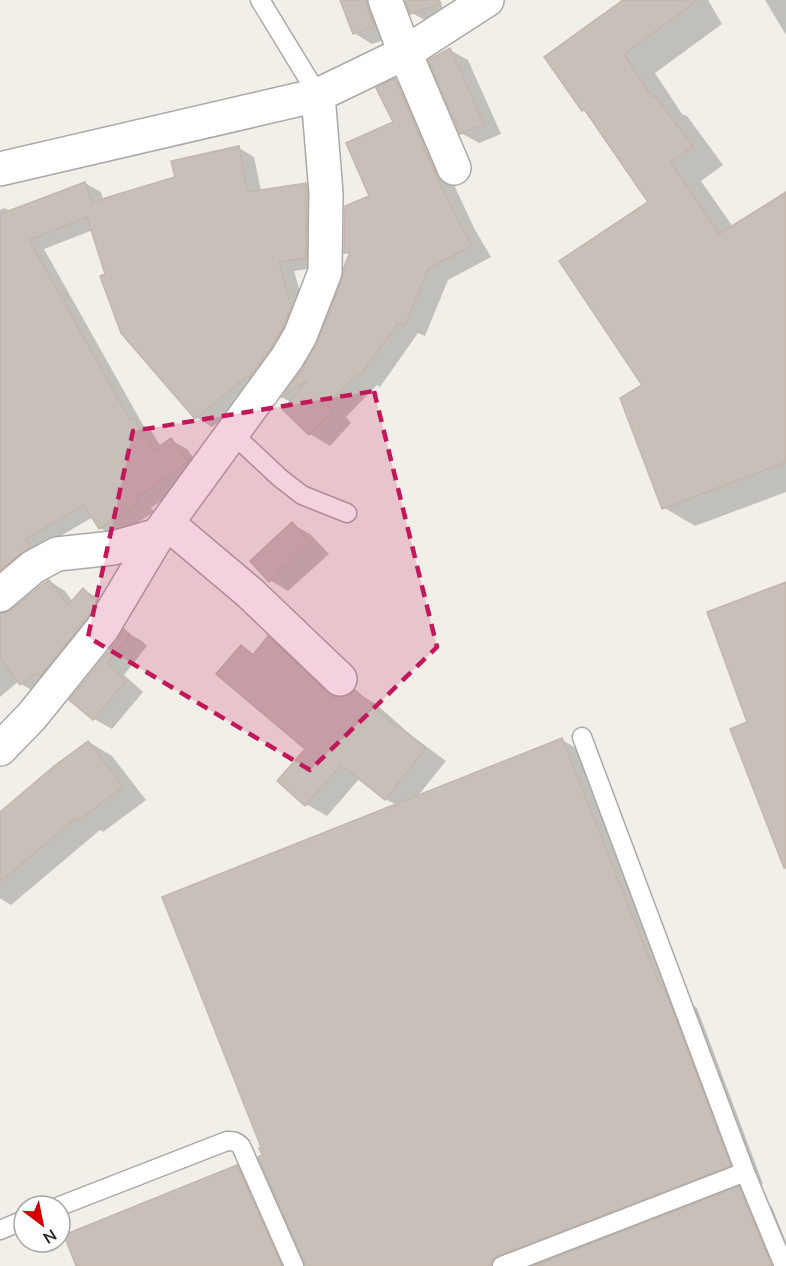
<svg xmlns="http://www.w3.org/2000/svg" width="786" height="1266" font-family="Mulish,sans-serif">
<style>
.shadow{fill:#0003}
.building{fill:#c7bfb8;stroke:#c4b6ab;stroke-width:1.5}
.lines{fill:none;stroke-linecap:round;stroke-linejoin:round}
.service-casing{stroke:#a9a9a9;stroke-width:21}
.minor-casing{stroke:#a9a9a9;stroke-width:36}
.service{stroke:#fff;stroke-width:18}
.minor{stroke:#fff;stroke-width:33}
.marked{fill:#c2185b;fill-opacity:0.2;stroke:#c2185b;stroke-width:4.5;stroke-dasharray:12 8;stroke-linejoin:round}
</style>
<rect width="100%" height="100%" fill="#f2efe9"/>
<path class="shadow" d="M341 0H388L392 37 372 44 354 33Z
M407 0H440L446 18 430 23 412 13Z
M621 0H708L722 24 655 73 682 114 687 116 723 165 701 181 733 227 786 194V492L695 526 663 507 644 385 650 202 589 113 583 109 623 2Z
M765 0H786V35Z
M450 50 468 60 501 134 479 143 461 133Z
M395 80 415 92 443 161 474 228 491 257 448 280 425 336 418 333 380 387 377 385 346 417 351 423 330 446 310 434 285 410 291 402 283 398 303 370 318 346 344 279 350 255 346 252 371 196 395 123Z
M239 148 254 157 261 191 306 184 322 193V267L294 271 307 316 263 384 212 427 196 417 107 275 93 230 44 249 143 425 150 429 161 447 171 440 187 449 203 471 151 508 154 512 115 537 100 528 93 517 40 548 0 595V210L4 208 10 211 85 183 101 192 103 200 176 178Z
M292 524 310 534 329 554 288 591 270 580Z
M49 581 65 591 73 602 84 590 99 599 111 611 37 693 21 684 19 681 0 697V615L12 611Z
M124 631 142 641 147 646 124 675 143 692 112 729 94 719 71 700 118 642Z
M269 638 289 650 340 699H345L355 692 376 704 412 736 446 761 417 797 562 740 595 759 692 1005 697 1008 763 1184 744 1191 772 1207 786 1242V1266H78L237 1167 273 1188 264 1156 397 805 385 799 360 778 327 816 306 804 307 749 241 647 255 655Z
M89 742 112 756 146 800 103 832 100 830 11 905 0 898V814Z"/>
<path class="building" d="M340 0H367V7L375 26 353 34Z
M405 0H439L440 4 410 14Z
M623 0H698L624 54 652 97 655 96 693 146 670 162 719 234 786 192V462L662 509 620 398 642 385 559 261 648 202 584 109 582 111 544 57Z
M450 48 484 124 460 134 428 60Z
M395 78 425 149H424L455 215 472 245 428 269 405 326 398 323 360 376 357 374 327 405 333 411 309 435 283 410 307 380 281 398 302 369 316 345 342 279 344 267 350 252 344 253 345 206 369 196 346 143 393 122 376 88Z
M239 146 247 192 306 183V258L279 262 291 306 283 328 271 348 249 378 247 376 195 419 121 333 100 276 105 274 87 217 29 240 130 420 134 418 153 451 171 438 188 462 136 498 139 503 99 529 84 505 25 539 30 547 21 553 0 570V214L85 182 92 202 175 177 171 161Z
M292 522 311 543 269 582 250 561Z
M49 580 68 605 83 588 97 602 87 618 40 676 37 672 20 685 0 658V613H4L12 609 44 583Z
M786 582V868H784L730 729 747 722 707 612Z
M124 629 130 635 107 663 126 681 93 720 69 700 117 641Z
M268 636 328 693 335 697H345L355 690 396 727 397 725 426 748 385 800 341 765 305 806 277 781 305 749 216 674 241 645 253 655Z
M562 738 661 988 664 987 731 1166 498 1256 493 1259 491 1266H305L304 1261 258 1157 262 1155 259 1148 261 1147 162 897Z
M88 741 123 787 79 820 77 817 0 882V812L53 767Z
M237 1165 282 1266H76L64 1235Z
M739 1186 772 1266H533Z"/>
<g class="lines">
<g class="service-casing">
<path id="service" d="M260 0 318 95
M232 433 280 478 302 495 347 513
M582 737 745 1172 784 1266
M60 1206 227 1141C233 1141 236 1141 241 1146L294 1266
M0 1230 24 1220
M502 1266 745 1172"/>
</g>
<g class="minor-casing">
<path id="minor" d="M385 0 405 53 454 168
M0 169 318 95 405 53 487 0
M167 523 250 593 340 679
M0 595 33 567 57 554 113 548 158 535
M0 749 32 716 102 629 158 535 287 358 300 336 325 272 326 193 318 95"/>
</g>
<use href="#service" class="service"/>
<use href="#minor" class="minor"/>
</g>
<path class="marked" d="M374 391 437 647 310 770 88 637 133 431Z"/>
<g transform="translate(42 1224) rotate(148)"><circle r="28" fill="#ffffff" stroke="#a7a7a7" stroke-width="1.5"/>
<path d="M0-4.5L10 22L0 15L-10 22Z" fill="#d40000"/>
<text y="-9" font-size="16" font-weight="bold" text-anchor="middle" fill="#222222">N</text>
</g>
</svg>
